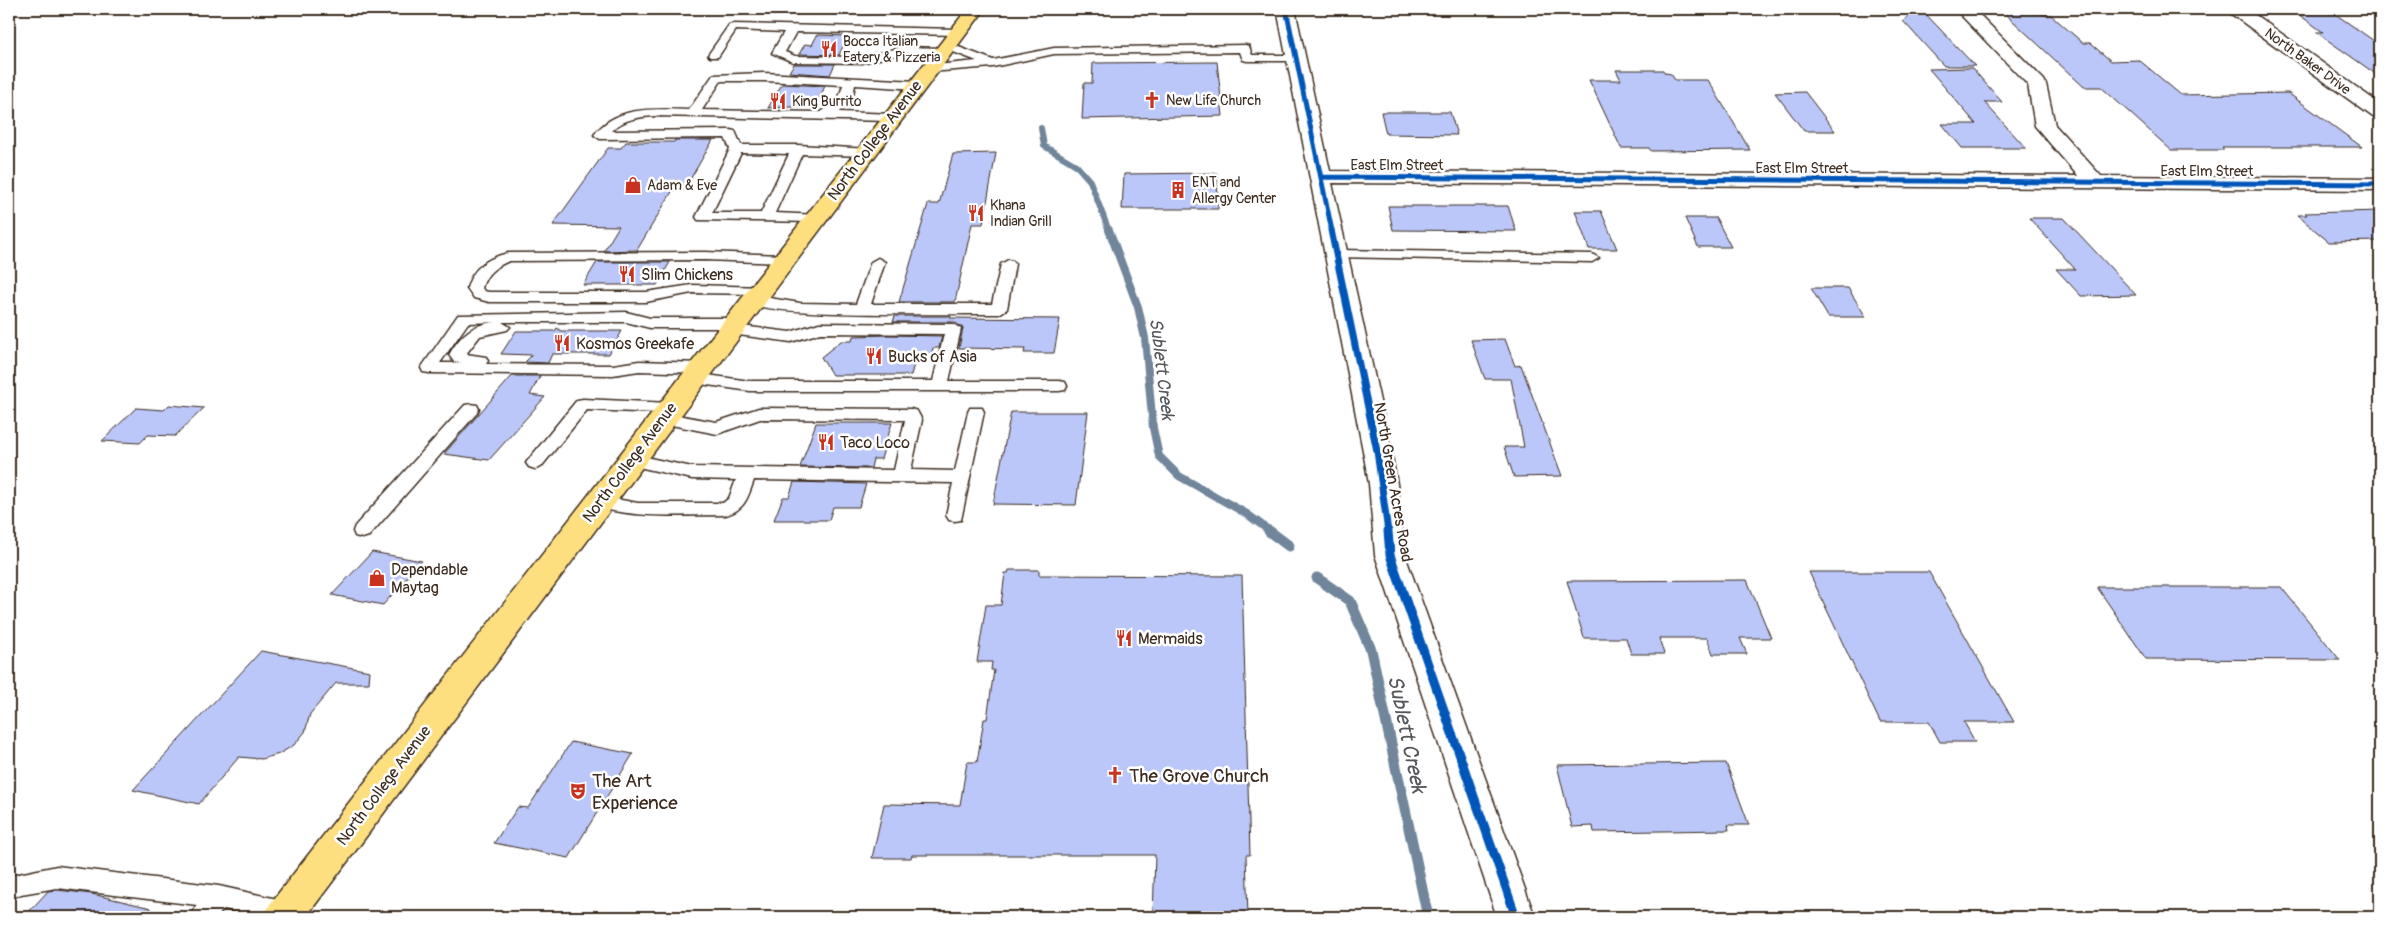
<svg xmlns="http://www.w3.org/2000/svg" width="2389" height="926" font-family="Pangolin,sans-serif">
<style>
.lines{fill:none;stroke-linecap:round;stroke-linejoin:round}
.stream-far2{stroke:#71859b;stroke-width:6}
.stream-far1{stroke:#71859b;stroke-width:8}
.stream{stroke:#71859b;stroke-width:11}
.building{fill:#bbc7f8;stroke:#3b2a1e}
.service-casing{stroke:#3b2a1e;stroke-width:3}
.minor-casing{stroke:#3b2a1e;stroke-width:3}
.primary-casing{stroke:#3b2a1e;stroke-width:3}
.service{fill:#fff;fill-rule:evenodd}
.minor{fill:#fff;fill-rule:evenodd}
.primary{fill:#fedf80;fill-rule:evenodd}
.cycleway-far2-casing{stroke:#fff;stroke-width:8}
.cycleway-far1-casing{stroke:#fff;stroke-width:10}
.cycleway-casing{stroke:#fff;stroke-width:12}
.cycleway-far2{stroke:#0057b8;stroke-width:5}
.cycleway-far1{stroke:#0057b8;stroke-width:7}
.cycleway{stroke:#0057b8;stroke-width:9}
.labels{text-anchor:middle;stroke-width:5;stroke-linejoin:round;paint-order:stroke}
.far-poi-label{font-size:14px;fill:#3b2a1e;stroke:#fff;text-anchor:start}
.far-street-label{font-size:14px;fill:#3b2a1e;stroke:#fff}
.street-label{font-size:16px;fill:#3b2a1e;stroke:#fff}
.poi-label{font-size:16px;fill:#3b2a1e;stroke:#fff;text-anchor:start}
.water-label{font-size:18px;font-style:italic;fill:#56575c;stroke:#fff}
.near-poi-label{font-size:19px;fill:#3b2a1e;stroke:#fff;text-anchor:start}
.near-water-label{font-size:21px;font-style:italic;fill:#56575c;stroke:#fff}
</style>
<rect width="100%" height="100%" fill="#fff"/>
<filter id="ink" filterUnits="userSpaceOnUse"><feTurbulence type="fractalNoise" baseFrequency=".02" numOctaves="2"/><feDisplacementMap in="SourceGraphic" scale="10" xChannelSelector="R" yChannelSelector="G"/><feConvolveMatrix kernelMatrix="1 2 1 2 8 2 1 2 1" color-interpolation-filters="sRGB"/></filter>
<g filter="url(#ink)">
<g class="lines">
<path class="stream-far2" d="M1041 128 1044 146 1076 165 1090 181 1109 231"/>
<path class="stream-far1" d="M1109 230 1138 307 1145 338 1153 428 1159 456 1179 476 1247 514 1271 532"/>
<path class="stream" d="M1269 531 1289 546
M1317 578 1350 601 1371 650 1428 917"/>
</g>
<path class="building" d="M1916 9H1921L1975 66H1944L1903 21Z
M2000 9H2036L2043 15H2051L2083 43H2090L2111 61 2139 60 2181 95 2288 93 2362 147H2222L2224 150H2171L2101 87H2084Z
M2291 9H2328L2380 45V77L2316 32H2323Z
M817 35 848 36 839 55 799 54 805 44 812 45Z
M1217 62 1223 116 1082 119 1084 83H1092L1093 63Z
M794 64H835L830 75 789 72Z
M1972 68 2002 102H1984L2026 148H1962L1942 124H1976L1929 69Z
M1616 70H1663L1665 73 1671 74 1675 80H1708L1750 150 1651 151 1649 148H1621L1589 80H1621Z
M782 84 825 86 816 106 768 108Z
M1805 92 1835 131H1804L1775 93Z
M1381 112H1450L1457 135 1386 134Z
M675 140H713L684 190H673L637 250 604 251 619 226 553 225 608 148H621L626 142H674Z
M996 153 983 224H972L955 302H899L928 204H939L953 154Z
M1217 173 1218 209H1122L1124 174Z
M1388 206H1508L1516 231 1393 230Z
M1575 211H1601L1617 249H1589Z
M2380 211V241L2329 242 2297 215H2307L2305 213Z
M1685 218H1716L1731 247H1698Z
M2029 218H2064L2136 295 2081 296 2056 269H2075Z
M597 262H670L657 285H583Z
M1811 288H1848L1866 317H1828Z
M895 316H951L950 318 1060 319 1054 353H1024L1025 349 959 348 963 328 954 322H893Z
M557 328 561 331H622L609 354H552L548 363 525 362 532 355 501 354 516 331H555Z
M853 336 889 335 942 336 939 348H933L931 357H916L911 375H832L821 357 841 341H852Z
M1505 339 1515 366 1521 365 1562 476 1514 477 1504 447H1524L1511 379H1485L1471 340Z
M512 376H540L530 395 545 397 489 460 444 454Z
M169 405 204 408 175 436 148 435 140 443 102 441 136 408 164 410Z
M1011 412H1088L1076 505 993 504Z
M816 423H892L881 459H873L871 468 800 467Z
M794 482 866 484 859 507H833L829 520H774L783 497H789Z
M372 552 422 561 383 605 332 595Z
M1009 570H1039V575L1242 576 1250 855H1246L1248 917H1153L1155 855H912L911 858H872L884 804 960 805 967 762H977L984 719H987L994 670H991L992 662H977L986 605H1001L1005 573H1008Z
M1809 572H1929L2014 722H1964L1975 742H1940L1929 722H1880Z
M1747 580 1771 638H1740L1747 654H1713L1707 638H1659L1664 654H1631L1626 638H1584L1567 581Z
M2097 587H2281L2340 660 2146 659Z
M261 651 370 671 369 683H336L310 714 305 732 294 745 279 754 262 759 239 757 199 804 133 790Z
M571 742 633 754 569 858 494 843 518 807 528 808Z
M1726 763 1749 825H1728L1729 830 1594 832 1593 826 1572 827 1557 765Z
M57 890 92 894 151 908 150 917H24L48 891Z"/>
<g class="lines">
<g class="service-casing">
<path id="service" d="M733 24 958 29 964 32 958 35 796 32 785 52 795 56 862 57 903 47 943 48 944 44 948 43 993 60 1054 48 1245 45 1249 46 1252 55H1296L1302 58 1296 61H1247L1243 60 1240 52 1054 54 993 67 930 72 926 70 924 68 926 66 977 61 948 50 947 53 943 54 904 53 862 63 793 62 772 53 784 32 736 30 718 57H710L708 55 729 25Z
M764 73 917 81 923 85 917 89 855 85 852 100 839 112 896 114 898 117 896 120 892 121 655 116C639 117 623 119 611 131L730 130 735 131 741 145H798L870 149 871 152 870 155 865 156 802 154 775 213 820 215 822 218 820 221 815 222 698 220 696 217 730 149 725 138 600 139 594 135C616 105 656 109 689 110L713 75ZM721 81H764L843 85 838 101 821 112 702 110ZM741 153 789 154 761 213H712Z
M1337 250 1592 254 1599 258 1592 262 1332 257 1330 254Z
M705 252 784 255 791 259 784 263 705 260 509 261C495 267 486 273 482 288L484 291 489 292H646L692 285 765 287 767 290 760 294 692 293 646 302H489L474 298 467 288C473 267 488 258 508 253Z
M878 258 885 262 871 304H992L1001 264 1008 260 1013 261 1015 264 1007 309 999 314C965 313 757 319 744 300L752 295 800 303 856 304 871 262Z
M626 312 650 318H735L740 320 743 323 741 326 790 332 819 323 953 324 961 329 949 381H1059L1065 382 1067 386 1065 390 1059 391H750L693 383 687 382 685 378 687 374 693 373 750 381H933L944 334 820 333 791 342 731 334 725 332 724 328H650L626 322H502L510 327 507 330 480 336 466 354 486 357 488 361 486 364 613 365 639 361 701 363 707 364 709 368 707 372 701 373 639 371 613 375 429 373 423 372 421 368 458 315ZM499 322C473 323 461 334 449 355L454 362 462 363H440L468 323Z
M583 399 670 403 676 404 678 408 676 412 666 413 716 422 759 408 911 409 917 411 922 420 911 470 955 471 968 412 970 408H982L984 412 961 520 955 521 949 520 946 515 953 483 754 480C748 497 745 510 726 515 681 515 636 519 593 506L590 502 593 498 599 496 638 503H723L729 498 736 480 692 479 625 464 622 460 625 456 631 454 692 467 894 470 905 420 760 419 717 434 656 422 654 418 660 413 587 410 541 467 535 469 529 467 526 463 529 459 577 400Z
M471 404 477 405 479 409 477 413 369 536 362 538 355 536 353 531 355 526 465 405Z
M57 866 219 886 286 901 294 904 298 912 296 917H260L224 909 217 917H190L197 905 57 888 21 894 9 900V876Z"/>
</g>
<g class="minor-casing">
<path id="minor" d="M1277 9H1295L1330 171 2078 176 2035 126 2028 85 1955 9H1974L2044 80 2046 84 2055 125 2101 176 2380 178V190L1332 183 1391 451 1397 484 1405 555 1535 917H1497L1375 555 1369 484 1363 451Z
M2228 9H2247L2380 104V119L2373 117 2230 13Z"/>
</g>
<g class="primary-casing">
<path id="primary" d="M967 9H985L306 917H264L270 904Z"/>
</g>
<use href="#service" class="service"/>
<use href="#minor" class="minor"/>
<use href="#primary" class="primary"/>
<g class="cycleway-far2-casing">
<path id="cycleway-far2" d="M1286 9 1332 231
M1321 177 2380 184"/>
</g>
<g class="cycleway-far1-casing">
<path id="cycleway-far1" d="M1331 230 1377 451 1388 532"/>
</g>
<g class="cycleway-casing">
<path id="cycleway" d="M1388 531 1390 555 1516 917"/>
</g>
<use href="#cycleway-far2" class="cycleway-far2"/>
<use href="#cycleway-far1" class="cycleway-far1"/>
<use href="#cycleway" class="cycleway"/>
</g>
</g>
<defs>
<g id="restaurant-bare" transform="scale(1.35)"><path d="M-5-6h1v4h1v-4h1v4h1v-4h1v5L-1.5 .5V6h-2V.5L-5-1ZM5-6V6H3V1.5H1.5Q1.5-4 5-6Z" fill="#c8321e" stroke="#fff" stroke-width="2.5" paint-order="stroke"/></g>
<g id="church-bare" transform="scale(1.35)"><path d="M-1.2-6h2.4v3.5h3.3v2.4h-3.3V6h-2.4V-.1h-3.3v-2.4h3.3Z" fill="#c8321e" stroke="#fff" stroke-width="2.5" paint-order="stroke"/></g>
<g id="shop-bare" transform="scale(1.35)"><path d="M-5-2.5h2.3a2.7 3.5 0 0 1 5.4 0H5L5.5 6h-11ZM-1.5-2.5h3a1.5 2.3 0 0 0-3 0Z" fill="#c8321e" stroke="#fff" stroke-width="2.5" paint-order="stroke"/></g>
<g id="building-bare" transform="scale(1.35)"><path d="M-4-6H4V6H1V3H-1V6H-4ZM-2.5-4.3h1.7v1.8h-1.7ZM.8-4.3h1.7v1.8H.8ZM-2.5-1h1.7V.8h-1.7ZM.8-1h1.7V.8H.8Z" fill="#c8321e" stroke="#fff" stroke-width="2.5" paint-order="stroke"/></g>
<g id="theatre-bare" transform="scale(1.35)"><path d="M-5-5.5Q0-4 5-5.5V0Q5 5 0 6Q-5 5-5 0ZM-3.3-2.5H-1v1.5H-3.3ZM1-2.5H3.3v1.5H1ZM-2.8 1Q0 5.5 2.8 1Z" fill="#c8321e" stroke="#fff" stroke-width="2.5" paint-order="stroke"/></g>
</defs>
<g fill-rule="evenodd">
<use href="#restaurant-bare" x="829" y="49"/>
<use href="#church-bare" x="1152" y="100"/>
<use href="#restaurant-bare" x="778" y="101"/>
<use href="#shop-bare" x="633" y="185"/>
<use href="#building-bare" x="1178" y="190"/>
<use href="#restaurant-bare" x="976" y="213"/>
<use href="#restaurant-bare" x="627" y="274"/>
<use href="#restaurant-bare" x="562" y="343"/>
<use href="#restaurant-bare" x="874" y="356"/>
<use href="#restaurant-bare" x="826" y="442"/>
<use href="#shop-bare" x="377" y="578"/>
<use href="#restaurant-bare" x="1124" y="638"/>
<use href="#church-bare" x="1115" y="775"/>
<use href="#theatre-bare" x="578" y="791"/>
</g>
<g class="labels">
<g class="far-poi-label">
<text x="843" y="46">Bocca Italian<tspan x="843" dy="16">Eatery &amp; Pizzeria</tspan></text>
<text x="1166" y="105">New Life Church</text>
<text x="792" y="106">King Burrito</text>
<text x="1192" y="187">ENT and<tspan x="1192" dy="16">Allergy Center</tspan></text>
<text x="647" y="190">Adam &amp; Eve</text>
<text x="990" y="210">Khana<tspan x="990" dy="16">Indian Grill</tspan></text>
</g>
<g class="far-street-label">
<text transform="translate(2308 61) rotate(36)" y="5">North Baker Drive</text>
<text x="1397" y="170">East Elm Street</text>
<text x="1802" y="173">East Elm Street</text>
<text x="2207" y="176">East Elm Street</text>
</g>
<g class="street-label">
<text transform="translate(874 140) rotate(-53)" y="6">North College Avenue</text>
<text transform="translate(629 462) rotate(-53)" y="6">North College Avenue</text>
<text transform="translate(1394 482) rotate(80)" y="6">North Green Acres Road</text>
<text transform="translate(383 785) rotate(-53)" y="6">North College Avenue</text>
</g>
<g class="poi-label">
<text x="641" y="280">Slim Chickens</text>
<text x="576" y="349">Kosmos Greekafe</text>
<text x="888" y="362">Bucks of Asia</text>
<text x="840" y="448">Taco Loco</text>
<text x="391" y="575">Dependable<tspan x="391" dy="18">Maytag</tspan></text>
<text x="1138" y="644">Mermaids</text>
</g>
<g class="water-label">
<text transform="translate(1162 369) rotate(83)" y="6">Sublett Creek</text>
</g>
<g class="near-poi-label">
<text x="1129" y="782">The Grove Church</text>
<text x="592" y="787">The Art<tspan x="592" dy="22">Experience</tspan></text>
</g>
<g class="near-water-label">
<text transform="translate(1407 734) rotate(78)" y="7">Sublett Creek</text>
</g>
</g>
<rect width="2389" height="926" fill="none" stroke="#fff" stroke-width="30"/>
<rect x="15" y="15" width="2359" height="896" fill="none" stroke="#3b2a1e" stroke-width="2" filter="url(#ink)"/>
</svg>
